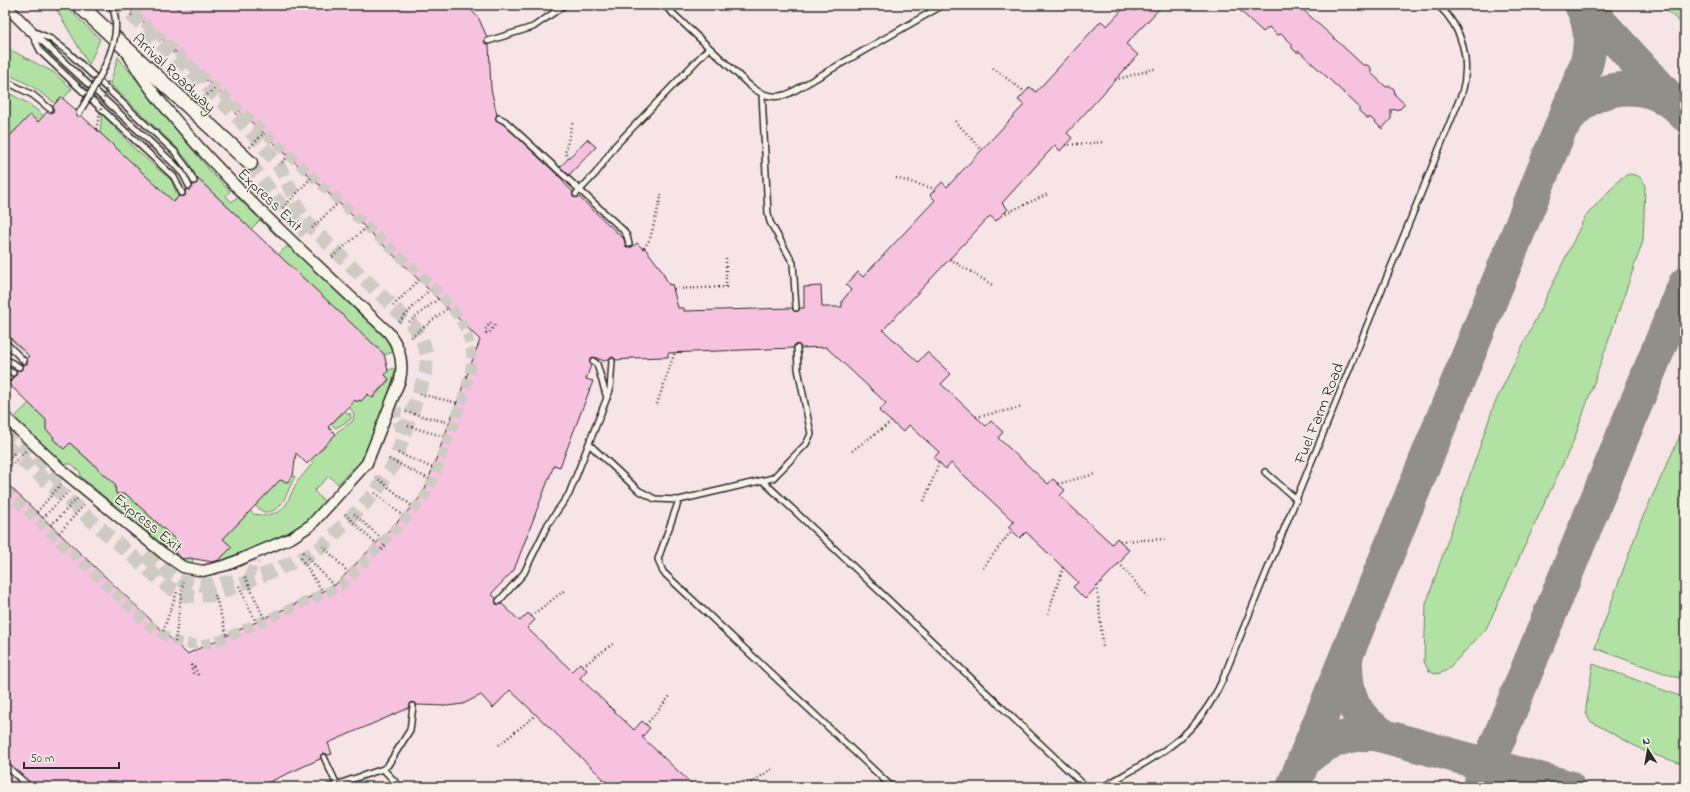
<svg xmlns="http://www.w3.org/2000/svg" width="1690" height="792" font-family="'Indie Flower',sans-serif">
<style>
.built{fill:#f7e4e6}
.green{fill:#b1e2a3;stroke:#6e8667}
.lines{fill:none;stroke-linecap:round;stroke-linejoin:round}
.taxiway{stroke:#918f8a;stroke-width:34}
.building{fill:#f6c2e0;stroke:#2b2b2b}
.minor-tunnel{stroke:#cecbc2;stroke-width:10;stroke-dasharray:10 5;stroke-linecap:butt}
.secondary-tunnel{stroke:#cecbc2;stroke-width:14;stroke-dasharray:14 7;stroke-linecap:butt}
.service-casing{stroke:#2b2b2b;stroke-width:8}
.minor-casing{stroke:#2b2b2b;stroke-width:13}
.secondary-casing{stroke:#2b2b2b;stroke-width:17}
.path{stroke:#2b2b2b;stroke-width:2.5;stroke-dasharray:1 3;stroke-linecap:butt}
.service{stroke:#f7f3e8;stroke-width:5}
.minor{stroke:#f7f3e8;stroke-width:10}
.secondary{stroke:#f7f3e8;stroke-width:14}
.tram{stroke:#2b2b2b;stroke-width:1}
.service-bridge-casing{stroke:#2b2b2b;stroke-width:8;stroke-linecap:butt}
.path-bridge{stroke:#2b2b2b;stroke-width:2.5;stroke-dasharray:1 3;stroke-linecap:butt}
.service-bridge{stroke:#f7f3e8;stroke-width:5}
.labels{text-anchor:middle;stroke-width:3;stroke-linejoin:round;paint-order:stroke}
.street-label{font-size:16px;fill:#2b2b2b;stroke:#f7f3e8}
</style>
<rect width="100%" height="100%" fill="#f7f3e8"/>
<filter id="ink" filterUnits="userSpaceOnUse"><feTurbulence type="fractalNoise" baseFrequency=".025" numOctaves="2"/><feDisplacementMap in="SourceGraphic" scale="8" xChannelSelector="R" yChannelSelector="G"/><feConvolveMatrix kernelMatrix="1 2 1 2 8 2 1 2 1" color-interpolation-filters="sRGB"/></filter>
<g filter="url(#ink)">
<path class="built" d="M5 5H1685V787H5Z"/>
<path class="green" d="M54 5H64L100 39 89 65Z
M1660 5H1669L1674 9 1679 5H1685V26Z
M5 47 53 72 72 89 63 99 61 97 55 103 30 85 5 73Z
M118 57 210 171 230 191 226 196 232 202 237 197 280 239 260 220 251 229 197 178 188 161 176 147 110 84Z
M5 91 29 104 44 116 38 122 30 115 5 141Z
M102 114 136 150 171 180 178 197 173 202 100 133Z
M1629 174C1638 175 1643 177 1645 186L1643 241 1574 440 1486 629 1447 670 1441 673 1435 674 1429 671 1424 662 1426 604 1494 405 1585 217 1621 178Z
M286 247H290L385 337 393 352 384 355 278 255Z
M396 368 388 396 365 458 355 470 353 468 338 484 329 476 314 491 325 502 305 523 294 531 216 563 231 547 223 539 250 511 255 515 256 514 263 516 279 512 286 505 297 482 313 463 310 460 337 432 353 421 354 414 349 406 355 400 361 401 368 394 373 398 389 380 385 375 388 370Z
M29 403 49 423 46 429 56 435 53 439 64 449 70 443 117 486 115 490 117 493 124 492 181 545 176 550V555L182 560 188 556 193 559 192 564 178 558 81 477 80 472 72 464H64L57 458 14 418Z
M345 411 349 415 350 413 351 419 336 428 331 424Z
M1685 425V680L1632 662 1595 648 1640 523Z
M293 475 295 477C286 491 284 513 264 512L255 506 281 479 288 482Z
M1593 664 1685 698V765L1646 752 1590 721 1586 713V707Z"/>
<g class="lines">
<path class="taxiway" d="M1584 5 1685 115
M1565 123C1587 87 1637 78 1671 102
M1346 658C1345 695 1354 719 1387 737
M1304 761C1324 741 1349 733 1376 734L1568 787
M1293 787 1585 68C1592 47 1592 25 1581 5
M1479 787 1685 284"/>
</g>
<path class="building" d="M125 5H467L479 19 487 37 484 42 489 45 491 89 497 115 496 120 503 124 564 181 563 182 573 192V197H579L624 239 626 247H632L637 243 643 249 644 247 661 269 669 285 672 284 678 308H684V311L792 308 796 312 800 308H804V287L821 286 822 307H842V301L851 290 846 285 858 272 863 277 935 200 930 195 942 182 947 187 1024 105 1018 100 1030 87 1036 92 1101 21 1107 26 1127 5 1135 11 1141 5H1163L1126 44 1138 55 1067 133 1072 138 1060 151 1055 145 1002 203 1008 209 996 221 990 216 883 330 918 362 927 352 951 374 941 384 986 426 991 421 1003 432 998 438 1048 484 1053 479 1065 490 1060 496 1112 544 1117 538 1129 550 1123 556 1124 558 1085 599 1073 587 1078 582 1026 532 1020 538 1008 527 1014 522 951 463 946 469 934 458 939 452 909 425 903 432 879 411 886 403 826 347 801 348 796 344 793 348 668 353V357L630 358V359L616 360 613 357 604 361 594 357 589 360 591 365 586 379 593 381 560 467 554 465 514 570 492 593V595L496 598V604H502L520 621 528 613 535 620 527 628 572 671 580 663 587 670 580 678 634 730 642 721 650 728 642 737 695 787H612L510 690 493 708 481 695 463 704 447 706 417 705 412 702 409 708 328 743 332 754 328 755 323 753 320 759 258 787H34L5 761V482L187 654 334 586 403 516 423 494 480 340 366 228Z
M1234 5H1298L1363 65H1367L1371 68V73L1386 87 1390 86 1394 89 1395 95 1405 104 1400 109 1391 110V119L1382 129 1371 118H1367L1359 111V107L1300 52H1296L1292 48V44L1282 34 1277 35 1269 27 1263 32Z
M61 97 76 110 77 116H82L174 202 179 196H185L186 189 190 190 193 185 197 183V178L384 354 388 371 385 375 389 379 372 398 368 394 361 401 359 400 357 402 355 400 328 427 336 434 307 464 296 453 293 476 287 482 280 480 223 539 232 547 219 560 212 562 190 558 183 559 175 553 178 542 126 494H116L115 484 70 443 64 449 53 439 54 437 46 430V420L6 381H12L13 377 17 374 16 370 22 369V364H27V358L29 356 5 333V141L30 115 38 122 47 112H53V106Z
M587 139 596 147 569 175 560 167Z
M5 770 24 787H5Z"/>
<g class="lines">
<path class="minor-tunnel" d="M397 407 396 421 400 430
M5 490 149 625C177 646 195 650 228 637L342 585 421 502 426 494C437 473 444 448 453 426 476 361 485 341 433 287L125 5
M249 576 256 561"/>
<path class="secondary-tunnel" d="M250 163 283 208 306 233
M5 429 65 485
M5 445 168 587 187 596 215 595 306 557 323 546 375 493 393 466 426 372 427 354 421 337 415 328 309 225C293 206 291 180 275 161 230 103 173 56 121 5
M145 555C177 583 196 592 239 579"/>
<g class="service-casing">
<path id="service" d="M664 5 749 85C762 96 777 100 792 92L943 5
M30 30 51 39 68 52 175 152 187 168 194 181
M30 30 41 52 174 177 182 193
M32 32 172 162 183 174 189 186
M488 41 533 27 565 5
M5 81 33 95 50 109
M762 94 768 214 770 222 793 263 796 308
M499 118 505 121 623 230 627 236 629 244
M576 194 596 173 615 146 709 48
M5 342 24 361
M5 359 19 367
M593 361 597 364 607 398
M5 369 13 373
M5 376 9 378
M589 444 638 490 655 499 679 500 773 478 806 444 811 434 798 369 797 348
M1265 472 1297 500
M764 482 1086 787
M679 500 658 559 663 572 892 787
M499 601 524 573 548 524 569 494 610 390 612 361
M324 757 337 785
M5 765 30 787
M383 769 400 787
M329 787 383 769 388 765 410 730 413 706
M1103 787C1156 756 1195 740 1222 681L1462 93C1471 61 1463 28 1438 5"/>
</g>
<g class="minor-casing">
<path id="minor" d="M5 5 30 30
M5 417 65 473 164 554 183 567 203 571 227 565 291 538 311 525 367 463 400 380C404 362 400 347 389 333 325 272 258 212 198 146 173 117 147 88 128 54"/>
</g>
<g class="secondary-casing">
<path id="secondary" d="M79 5 250 163"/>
</g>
<path class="path" d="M1109 5 1124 8
M131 15 133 13
M173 53 174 52
M993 68 1025 92
M1115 80 1157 68
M201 100 214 89
M236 114 239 112
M955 121 982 150
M1065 145 1105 142
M250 147 263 134
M569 158 565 153 573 121
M279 165 288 157
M896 178 935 189
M283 208 311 178
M1002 215 1048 194
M312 228 338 203
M644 248 650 239 662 193
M332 257 366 228
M950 259 994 286
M674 289 726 287V256
M393 306 419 280
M399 322 429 290
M409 322 438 299
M486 333 485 330 491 322
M486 333H489L495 325
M411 337 448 308
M420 394 457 403
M657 404 675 352
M406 412 450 423
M976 417 1023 407
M408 426 445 437
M852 451 891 422
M398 453 433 468
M389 459 429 479
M5 463 14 453
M5 472 25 451
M376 477 412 506
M1058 484 1095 474
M375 493 403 516
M924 501 939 463
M37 512 61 484
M345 514 376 544
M354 514 381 538
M43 518 70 490
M51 525 78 498
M59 533 85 504
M1120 541 1166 539
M323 546 348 572
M381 549 384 545
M382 550 386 546
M303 552 334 586
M301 558 323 592
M1119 563 1148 597
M983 568 1012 530
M245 577 264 618
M239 586 256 622
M1097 586 1103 648
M215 595 227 636
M1048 614 1063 567
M531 616 565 590
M163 631 177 592
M175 642 183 582
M191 665 194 666 198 675
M191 665V667L194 676
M583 666 614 643
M646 725 670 696
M499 745 536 715
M592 787 603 779
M744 787 772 769"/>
<use href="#service" class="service"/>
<use href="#minor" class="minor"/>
<use href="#secondary" class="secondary"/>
<path class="tram" d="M174 5 181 11"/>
<g class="service-bridge-casing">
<path id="service-bridge" d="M79 113C95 86 128 36 111 5"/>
</g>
<path class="path-bridge" d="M96 129 109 79"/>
<use href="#service-bridge" class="service-bridge"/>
</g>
</g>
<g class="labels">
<g class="street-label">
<text transform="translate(175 72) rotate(43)" y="6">Arrival Roadway</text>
<text transform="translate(271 199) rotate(44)" y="6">Express Exit</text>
<text transform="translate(1318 413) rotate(-68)" y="6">Fuel Farm Road</text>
<text transform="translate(149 522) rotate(39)" y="6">Express Exit</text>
</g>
</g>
<rect width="1690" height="792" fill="none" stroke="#f7f3e8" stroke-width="20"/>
<rect x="10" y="10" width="1670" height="772" fill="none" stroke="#2b2b2b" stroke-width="1.5" filter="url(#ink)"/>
<g transform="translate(1648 750) rotate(349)" stroke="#f7f3e8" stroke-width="3" paint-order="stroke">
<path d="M0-3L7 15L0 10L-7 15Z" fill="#2b2b2b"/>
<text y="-6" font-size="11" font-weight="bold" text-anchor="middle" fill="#2b2b2b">N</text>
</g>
<path d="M24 762v6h95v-6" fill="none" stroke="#2b2b2b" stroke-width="2"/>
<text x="30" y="762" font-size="12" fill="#2b2b2b" stroke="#f7f3e8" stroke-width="3" paint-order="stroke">50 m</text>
</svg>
